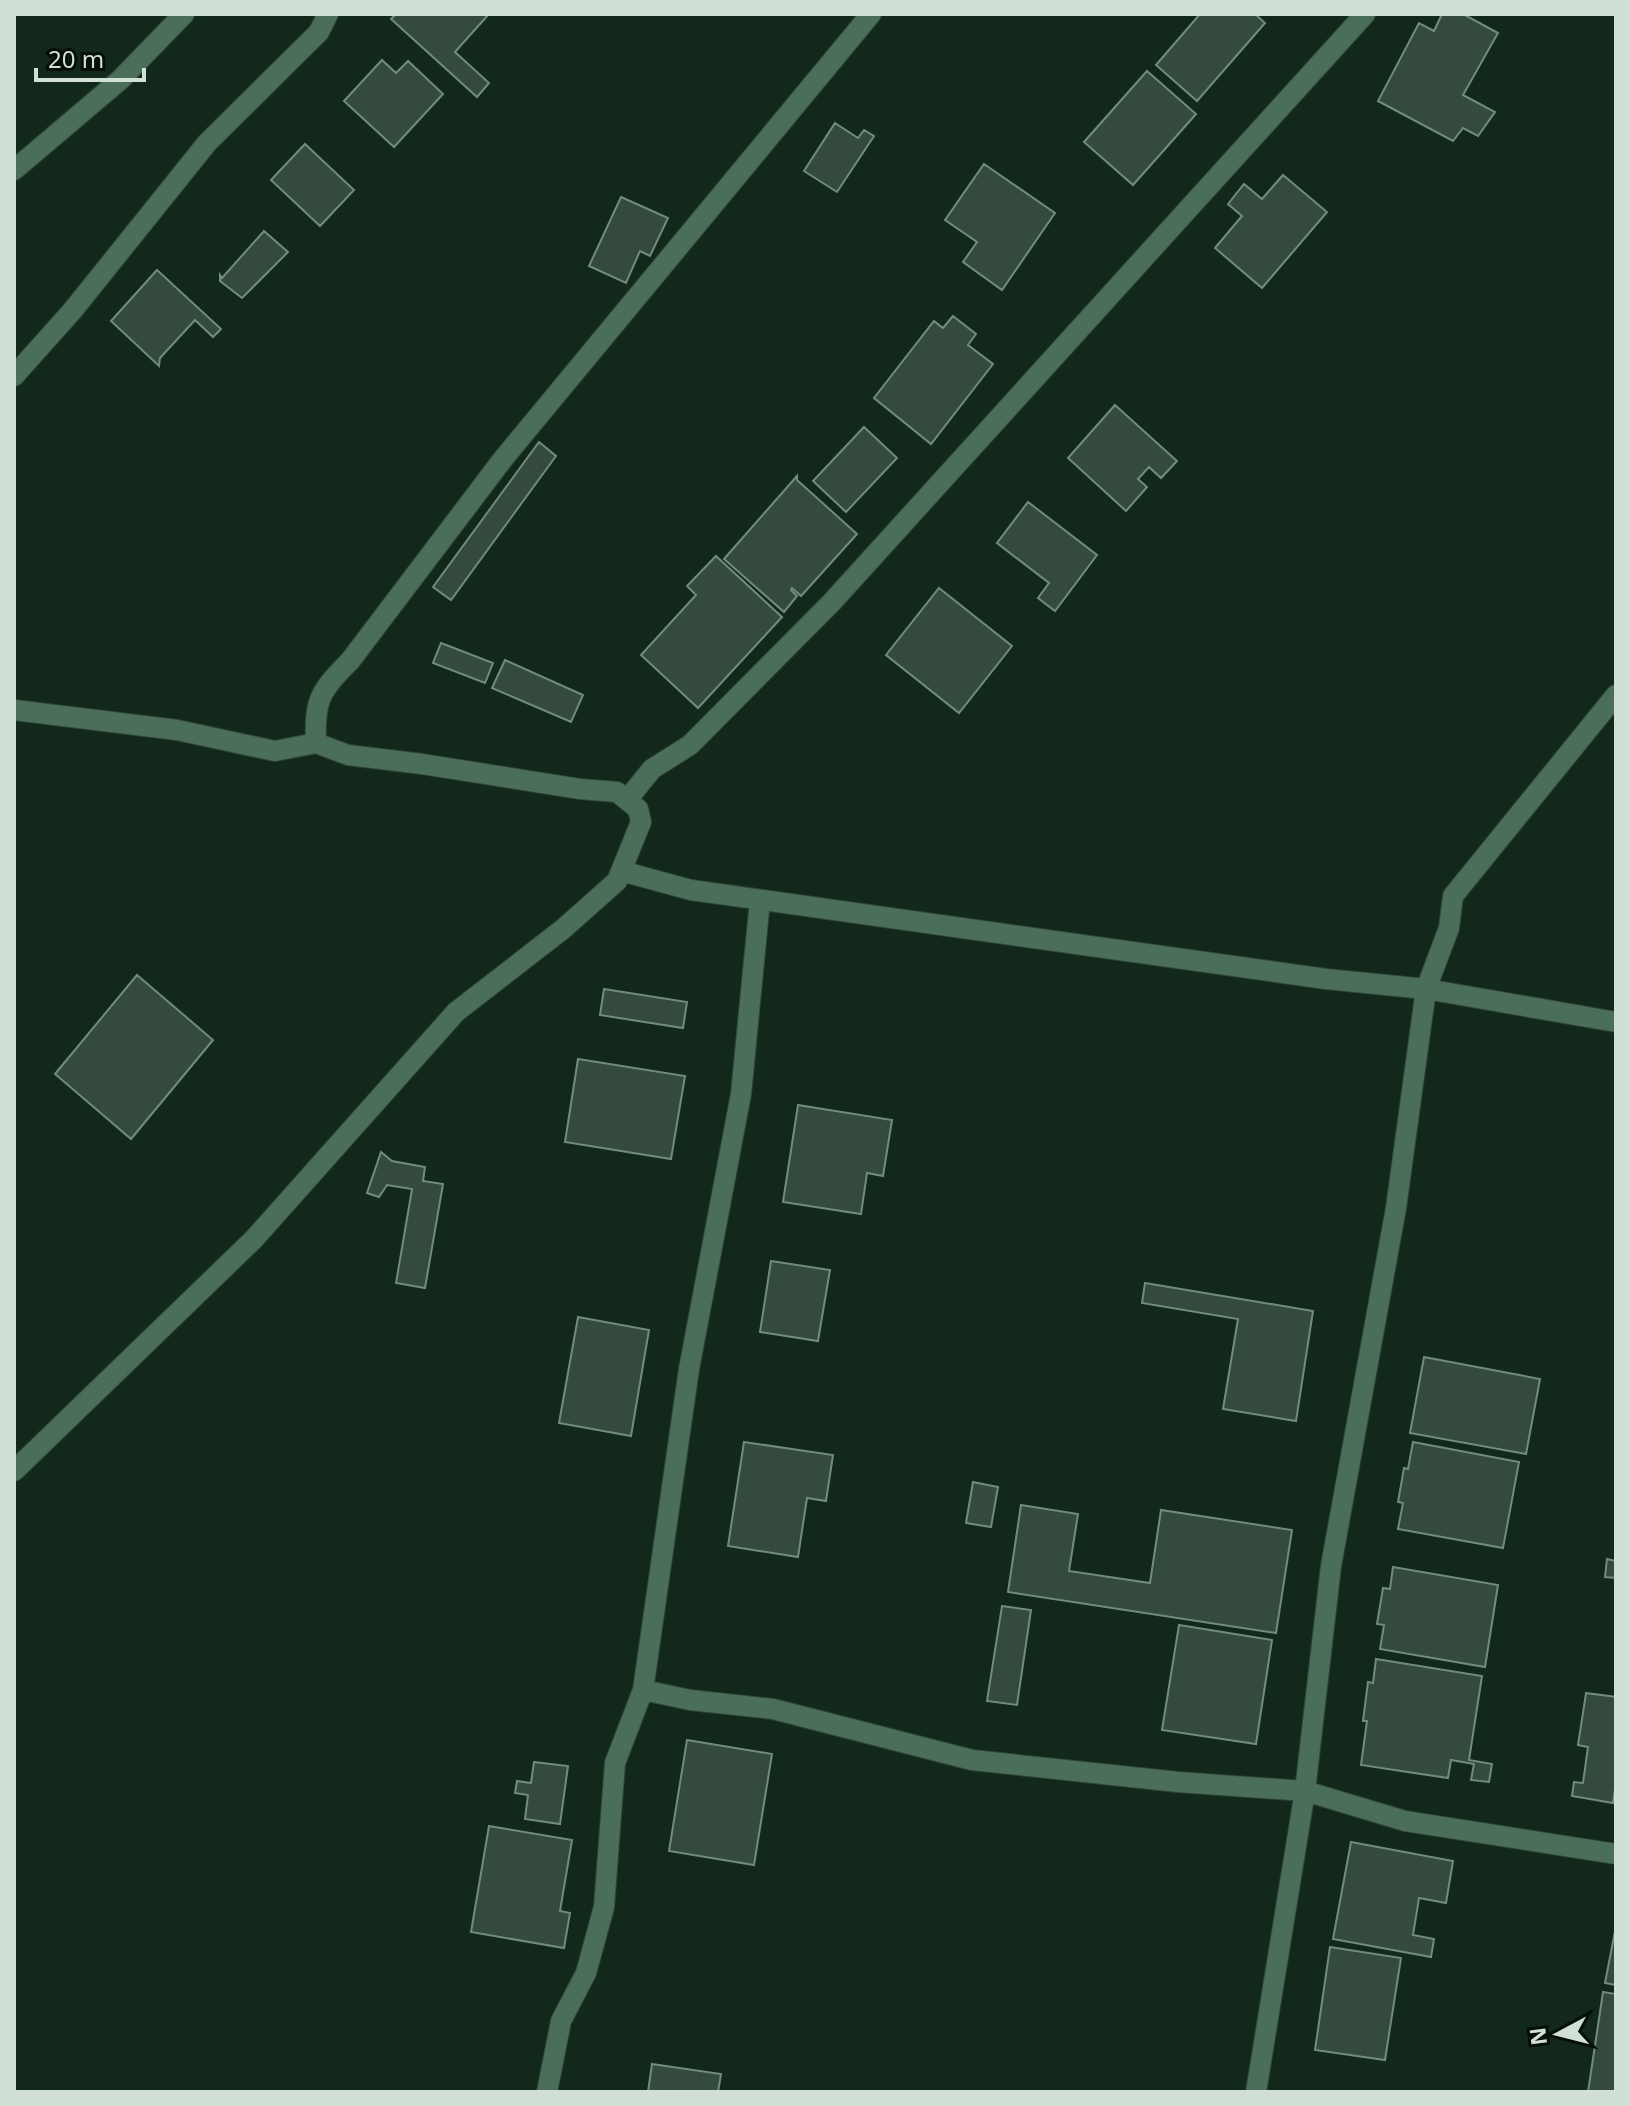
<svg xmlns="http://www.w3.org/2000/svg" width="1630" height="2106" font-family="'Noto Sans',sans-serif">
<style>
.building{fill:#334a3c;stroke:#728b7b;stroke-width:2}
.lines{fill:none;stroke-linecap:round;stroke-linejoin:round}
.minor-casing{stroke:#314539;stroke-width:22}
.minor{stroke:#4a6e58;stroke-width:20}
</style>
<rect width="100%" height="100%" fill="#12281b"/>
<path class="building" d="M396 14H489L455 52 489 83 477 97 391 19Z
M1200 14H1255L1265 23 1197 101 1156 65Z
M1442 14H1463L1498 33 1463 95 1495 112 1478 136 1463 128 1453 141 1378 101 1419 23 1434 31Z
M382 60 396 73 408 61 443 94 394 147 344 101Z
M1147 71 1196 114 1133 185 1084 142Z
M835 123 858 138 864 130 874 136 837 192 804 171Z
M305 144 354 190 320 226 271 180Z
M984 164 1055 213 1002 290 963 262 977 242 945 220Z
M1283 175 1327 212 1262 288 1215 248 1242 216 1228 204 1244 184 1262 199Z
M621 197 668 218 650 256 640 251 626 283 589 266Z
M264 231 288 252 242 298 220 281V275L222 278Z
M157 270 221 329 213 337 195 320 160 358 159 366 111 321Z
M953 316 976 334 968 345 993 364 931 444 874 398 934 321 943 328Z
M1115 405 1177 461 1161 478 1149 467 1138 479 1147 487 1126 511 1068 458Z
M864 427 897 458 846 512 813 481Z
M539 442 556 456 451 600 433 587Z
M797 476V480L857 534 801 596 792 588 791 590 797 596 784 612 724 559Z
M1028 502 1097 555 1055 611 1038 598 1049 583 997 543Z
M716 556 782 617 698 708 641 655 696 595 687 586Z
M939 588 1012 646 959 713 886 655Z
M441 643 493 663 485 683 433 663Z
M505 660 583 695 571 722 492 688Z
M137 975 213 1040 131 1139 55 1074Z
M604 989 687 1002 683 1028 600 1015Z
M578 1059 685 1076 671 1159 565 1142Z
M798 1105 892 1120 883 1176 867 1173 861 1214 783 1202Z
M381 1152 392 1161 425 1167 423 1181 443 1184 425 1288 396 1283 412 1189 387 1185 379 1197 367 1193Z
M771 1261 830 1270 818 1341 760 1332Z
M1145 1283 1313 1311 1296 1421 1223 1409 1238 1319 1142 1303Z
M578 1317 649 1330 631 1436 559 1423Z
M1424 1357 1540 1379 1526 1454 1410 1433Z
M744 1442 833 1455 826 1501 807 1498 798 1557 728 1546Z
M1413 1442 1519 1462 1503 1548 1398 1529 1403 1503 1398 1502 1404 1468 1408 1469Z
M973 1482 998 1487 991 1527 966 1523Z
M1021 1505 1078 1514 1069 1571 1150 1583 1161 1510 1292 1530 1276 1633 1008 1592Z
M1607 1559 1616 1561V1578L1605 1577Z
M1393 1567 1498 1585 1485 1667 1380 1649 1384 1625 1377 1624 1383 1588 1390 1589Z
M1002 1606 1031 1610 1017 1705 987 1701Z
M1179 1625 1272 1640 1256 1744 1162 1730Z
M1376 1659 1482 1676 1469 1760 1492 1764 1489 1782 1471 1780 1474 1764 1451 1760 1448 1778 1361 1765 1367 1721H1363L1368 1682 1373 1683Z
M1586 1693 1616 1697V1782L1613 1803 1572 1796 1574 1782 1583 1783 1588 1747 1578 1745Z
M687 1740 772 1754 754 1865 669 1851Z
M534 1762 568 1766 560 1824 525 1819 528 1795 515 1793 517 1781 531 1783Z
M489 1826 572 1840 560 1911 570 1913 564 1948 471 1932Z
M1351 1842 1453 1861 1446 1903 1419 1898 1413 1935 1434 1939 1431 1957 1333 1939Z
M1616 1926V1985L1605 1983Z
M1330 1947 1401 1958 1385 2060 1315 2050Z
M1603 1992 1616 1994V2092H1588Z
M652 2064 721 2074 718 2092H648Z"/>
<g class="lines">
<g class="minor-casing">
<path id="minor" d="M14 170 120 80 184 14
M14 376 73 310 207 143 319 32 328 14
M14 710 177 730 275 751 316 743 348 755 422 764 580 789 617 792 638 809 641 822 617 881 563 929 456 1012 254 1239 14 1471
M316 743C314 700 320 691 350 661L503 459 871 14
M627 800 652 769 690 745 832 602 1365 14
M621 871 691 890 1326 979 1426 989 1616 1022
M643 1690 690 1700 773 1709 972 1760 1178 1782 1305 1791 1405 1821 1616 1854
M547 2092 561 2021 586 1973 604 1907 615 1763 643 1690 689 1369 741 1094 760 900
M1256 2092 1305 1791 1331 1566 1396 1208 1426 989 1449 928 1453 896 1616 695"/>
</g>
<use href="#minor" class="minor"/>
</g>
<rect width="1630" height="2106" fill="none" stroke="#d1dfd6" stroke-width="32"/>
<g transform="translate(1558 2034) rotate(263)" stroke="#060e09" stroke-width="6" paint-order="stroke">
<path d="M0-6L14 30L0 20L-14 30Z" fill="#d1dfd6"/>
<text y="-12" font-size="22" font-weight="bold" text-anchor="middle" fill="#d1dfd6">N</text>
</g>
<path d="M36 68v12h108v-12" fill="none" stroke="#d1dfd6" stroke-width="4"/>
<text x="48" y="68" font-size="24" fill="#d1dfd6" stroke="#060e09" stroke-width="6" paint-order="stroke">20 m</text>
</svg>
